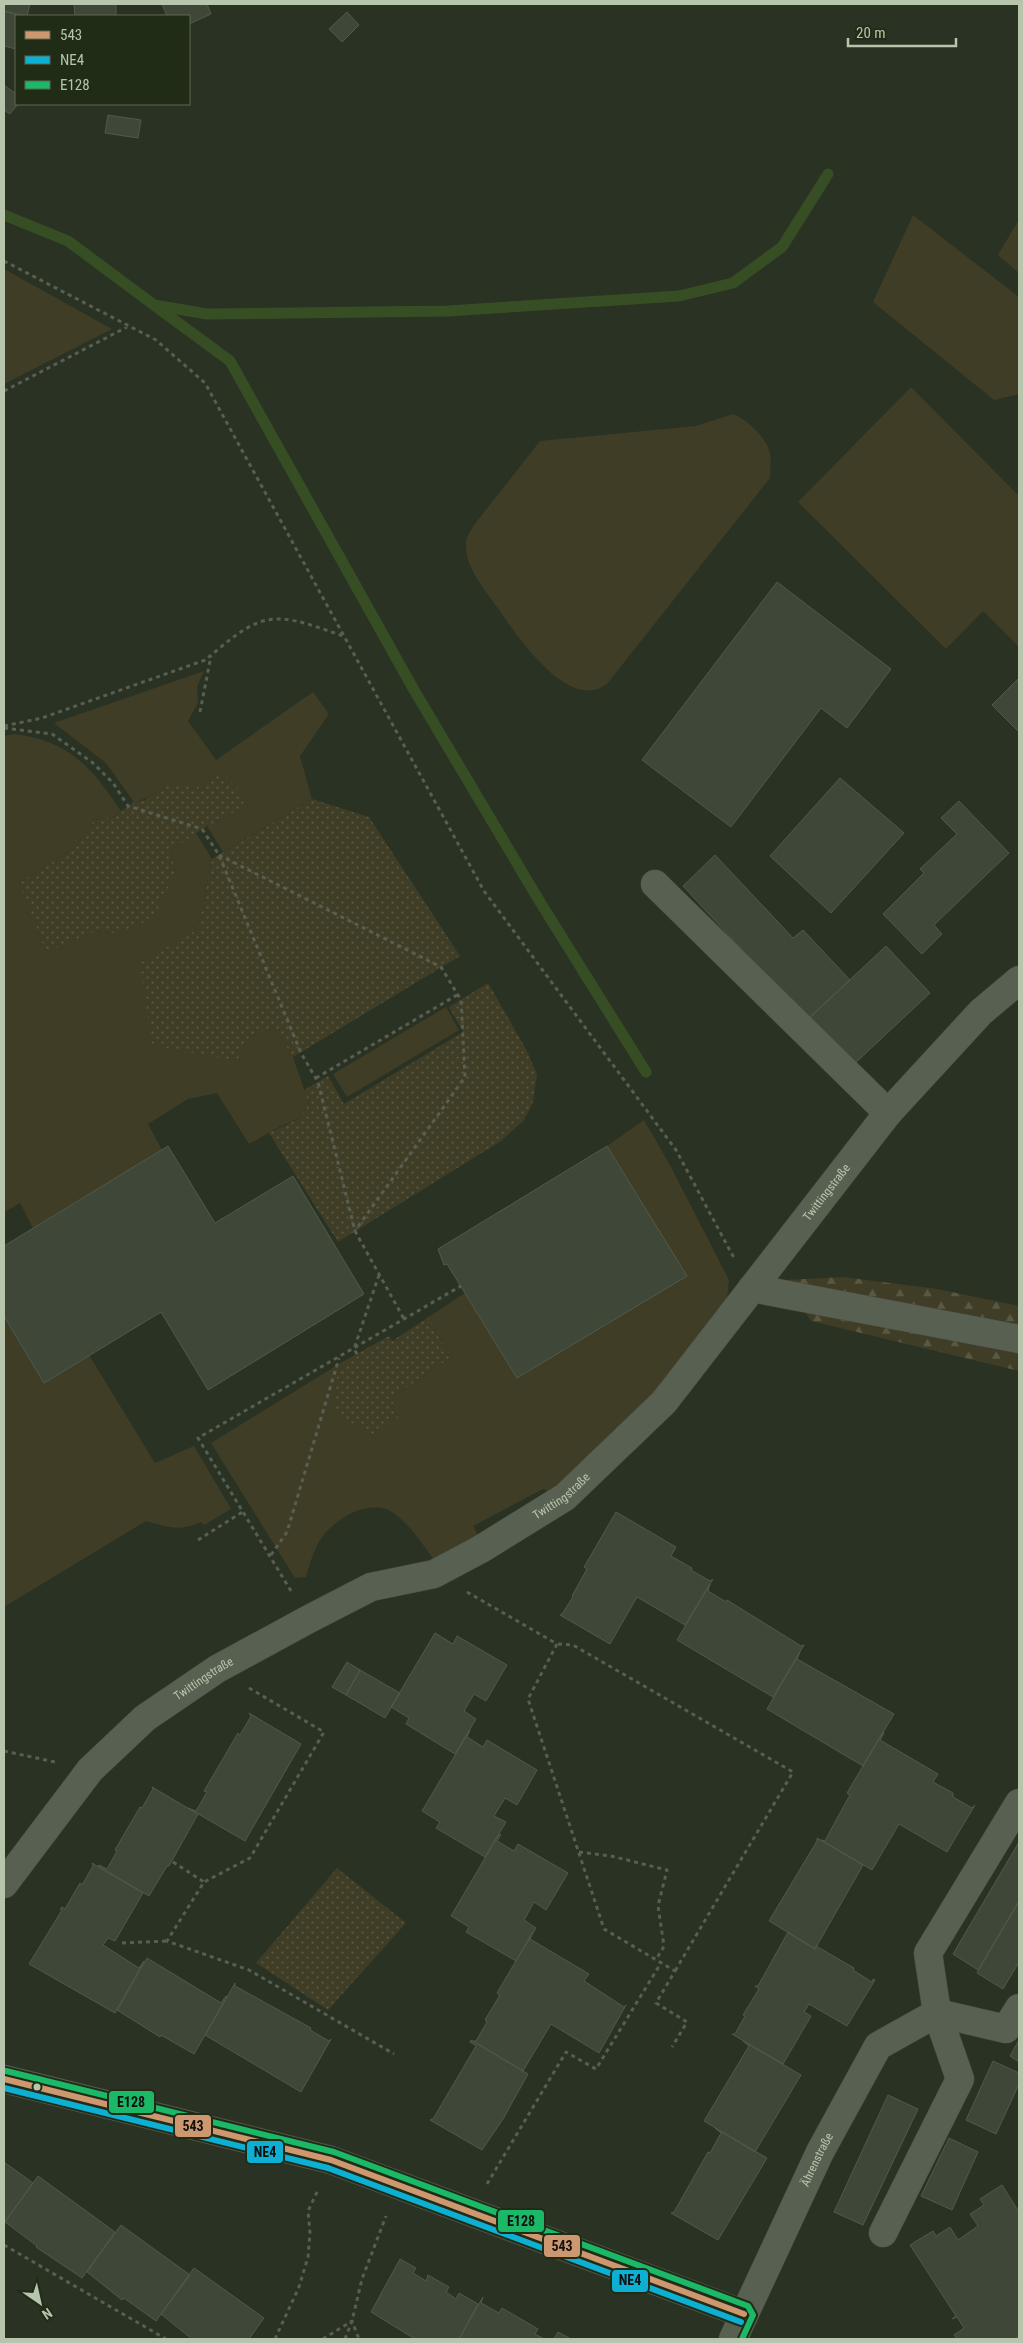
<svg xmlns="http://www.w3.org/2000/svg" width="1023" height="2343" font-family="'Roboto Condensed',sans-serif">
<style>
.grass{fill:#403d26}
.forest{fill:url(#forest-firs)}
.park{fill:url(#park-dots)}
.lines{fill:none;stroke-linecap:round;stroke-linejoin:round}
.stream{stroke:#374e24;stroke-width:11}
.building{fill:#3f4739;stroke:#515a4a}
.minor-casing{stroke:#464d41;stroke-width:29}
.path{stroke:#585f52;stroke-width:3;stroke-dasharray:4 4;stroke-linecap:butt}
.minor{stroke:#586052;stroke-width:28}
.bus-1-casing{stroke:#212c17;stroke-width:10}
.bus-2-casing{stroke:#212c17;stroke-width:10}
.bus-3-casing{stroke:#212c17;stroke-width:10}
.bus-1{stroke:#cd976f;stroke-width:6}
.bus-2{stroke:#0dafd3;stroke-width:6}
.bus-3{stroke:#1ab867;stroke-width:6}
.bus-dot{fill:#b6c5ab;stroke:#212c17;stroke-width:2}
.labels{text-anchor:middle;stroke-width:4.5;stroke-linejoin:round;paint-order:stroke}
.street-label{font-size:12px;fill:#b6c5ab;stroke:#212c17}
.line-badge{stroke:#212c17;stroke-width:2}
.pale-badge-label{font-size:14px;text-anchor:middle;font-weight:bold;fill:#111}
</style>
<defs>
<pattern id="forest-firs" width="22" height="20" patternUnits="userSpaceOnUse" patternTransform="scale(1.25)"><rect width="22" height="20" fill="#403d26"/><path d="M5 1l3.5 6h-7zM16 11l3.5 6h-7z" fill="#595843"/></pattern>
<pattern id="park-dots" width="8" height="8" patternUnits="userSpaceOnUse" patternTransform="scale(1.25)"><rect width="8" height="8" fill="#403d26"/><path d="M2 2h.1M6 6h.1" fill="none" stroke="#595843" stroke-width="1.8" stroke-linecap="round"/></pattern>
</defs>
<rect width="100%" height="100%" fill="#2a3223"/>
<path class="grass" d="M913 215 1019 297V394L994 400 873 302Z
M1018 221 1019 222V273L998 255Z
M4 269 112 329 4 384Z
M911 387 1019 496V647L983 611 946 649 798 502Z
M733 414C747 419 765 437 769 450 772 459 770 470 770 478L607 684C568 714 515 633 497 607 485 590 466 568 466 546 465 538 470 532 474 525L540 441 696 426Z
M204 671 197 687 198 703 188 721 216 760 313 692 329 714 300 756 312 799 223 852 207 826 227 817 216 776 194 789C161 776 162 796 134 802L106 763 54 723Z
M14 734C70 741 91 767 121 811L113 817 94 820 75 848 19 883 46 951 96 931 114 933 175 872 171 850 196 833 212 859 198 929 140 964 247 1039 274 1026 293 1057 309 1103 300 1118 283 1125 249 1144 217 1093 188 1099 148 1124 162 1150 33 1228 20 1203 4 1212V736Z
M446 1007 459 1030 347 1097 333 1074Z
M644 1120 671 1167 729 1280 727 1300 648 1405 552 1493 543 1489 473 1526 480 1539 435 1561C423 1545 411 1526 395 1514 372 1496 337 1517 322 1537 314 1549 310 1563 306 1577L295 1578 211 1443 344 1361 334 1384 392 1401 393 1397 450 1358 429 1317 465 1293 517 1378 686 1276 607 1146Z
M4 1316 44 1383 89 1355 155 1463 194 1446 231 1509 204 1525 201 1522C179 1532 168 1527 146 1521L4 1607Z"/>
<path class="forest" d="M843 1277 937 1289 1019 1306V1371L811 1321 785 1280Z"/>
<path class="park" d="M216 776H225L238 789 244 804 227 817 207 826 171 850 175 872 155 915 138 926 114 933 96 931 46 952 19 883 75 848 94 820 113 817 134 802 145 800 163 787 180 783 194 789Z
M312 799 369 817 460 956 293 1057 274 1026 247 1039 237 1061 152 1045 140 963 198 929 212 859Z
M488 983 526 1049 537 1074 533 1102 524 1120 501 1141 338 1242 269 1133 300 1118 309 1103 304 1090 328 1076 344 1104 463 1032 449 1007Z
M429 1317 450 1358 393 1397 392 1401 401 1415 371 1435 334 1412V1384L344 1361 389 1336 392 1341Z
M337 1868 406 1923 328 2010 256 1963Z"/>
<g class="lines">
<path class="stream" d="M4 215 68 241 154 305 207 314 448 311 679 296 733 283 782 247 828 174
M154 305 230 361 414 690 540 902 646 1072"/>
</g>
<path class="building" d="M4 4H30L27 16 4 11Z
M74 4H116V16H75Z
M162 4H207L211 14 189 24V16H167Z
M4 11 19 16H16V49L4 46Z
M347 12 359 25 342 42 329 29Z
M4 85 16 94 18 104 10 114 4 110Z
M108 115 141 120 138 138 105 133Z
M777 582 891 669 847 728 821 708 731 827 642 760Z
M1019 678V732L992 705Z
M840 778 904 833 831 913 770 856Z
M959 801 1009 853 934 925 942 934 922 954 883 914 924 873 920 869 957 834 941 818Z
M715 855 793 938 803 930 850 980 807 1020 683 886Z
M886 946 930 993 851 1067 807 1020Z
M168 1146 215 1223 293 1176 364 1294 208 1390 161 1312 44 1383 4 1316V1246Z
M607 1146 687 1276 517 1378 447 1264 444 1265 438 1249Z
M616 1512 676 1547 671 1556 692 1568 691 1570 710 1581 713 1579 685 1625 637 1597 610 1644 560 1615 562 1614 573 1597 572 1596 587 1569 584 1567Z
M710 1584 708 1591 726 1602 727 1600 801 1646 804 1645 773 1697 677 1640Z
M435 1633 453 1644 457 1636 507 1665 486 1701 474 1694 464 1711 476 1719 455 1754 406 1724 409 1718 391 1707Z
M800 1652 797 1659 894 1714 863 1766 767 1709Z
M347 1662 360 1670 346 1695 332 1687Z
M360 1670 400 1693 385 1718 346 1695Z
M249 1713 301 1744 245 1841 188 1808 196 1811 207 1792 204 1791 238 1733 240 1735 251 1716Z
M470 1730 467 1737 483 1747 487 1740 537 1770 517 1805 505 1798 494 1816 506 1822 485 1857 436 1828 440 1822 422 1811Z
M883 1732 884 1733 880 1740 938 1774 933 1782 953 1793V1797L972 1808 975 1805 947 1852 899 1824 872 1870 821 1840 825 1841 835 1822 850 1795 847 1793Z
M152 1787 198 1814 169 1866H167L149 1896 98 1866 99 1865 107 1869 117 1851 115 1850 140 1807 142 1808 153 1789Z
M499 1834 501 1835 497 1841 514 1851 518 1844 568 1873 546 1910 534 1902 524 1920 536 1928 516 1961 466 1932 469 1927 451 1916Z
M817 1838 863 1865 815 1949 769 1921 817 1841Z
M1019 1842V1901L978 1970 953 1954Z
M92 1863 143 1893 115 1941 108 1938 103 1945 139 1968 144 1961 115 2013 29 1964 62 1910 60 1909 62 1907 65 1909 80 1883 82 1885 93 1866Z
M1019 1901V1962L1003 1989 977 1973Z
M533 1932 530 1939 589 1974 584 1981 624 2007 626 2005 599 2053 551 2024 523 2071 473 2041H476L487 2022 485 2020 500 1995 497 1993Z
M788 1932 815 1949 816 1946 854 1968 853 1970 872 1982 873 1979 875 1980 847 2026 809 2004 804 2012 811 2016 783 2064 732 2034H735L745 2016 743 2015 759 1989 755 1986H758Z
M147 1958 221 2003 226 1996 227 1997 194 2054 161 2035 160 2037 117 2010Z
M235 1983V1986L311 2028 310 2030 329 2041 331 2039 301 2092 205 2035Z
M471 2040 528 2074 503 2119 482 2150 430 2120 433 2119 476 2046 470 2042Z
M1019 2040V2062L1010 2056Z
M743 2041 801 2075 755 2152 704 2121 749 2046Z
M993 2061 1019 2073V2084L996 2134 966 2120Z
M888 2095 918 2109 863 2225 834 2212Z
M715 2128 767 2158 718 2240 671 2213 674 2212 708 2152 710 2153 721 2133Z
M949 2138 978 2152 952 2210 921 2196Z
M4 2162 33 2183 4 2223Z
M38 2176 115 2232 82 2278 36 2247 37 2246 5 2222Z
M1002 2185 1019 2212V2336L1014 2339H957L954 2335 964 2328 957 2317 952 2319 956 2316 910 2245 933 2231 936 2236 950 2227 958 2240 978 2226 970 2214 984 2205 980 2199Z
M121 2225 190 2275 156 2321 124 2298 122 2300 87 2272Z
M400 2259 416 2268 413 2273 426 2281 428 2275 449 2287 446 2292 456 2299 459 2293 478 2304 459 2339H415L371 2312Z
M194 2268 264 2318 249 2339H192L161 2314Z
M483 2297 481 2303 499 2313 502 2308 538 2329 535 2334 544 2339H459Z
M558 2332 571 2339H554Z"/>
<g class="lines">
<g class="minor-casing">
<g id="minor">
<path d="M655 884 888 1113"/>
<path d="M752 1288 1019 1339"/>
<path id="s1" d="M4 1884 90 1770 145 1718 217 1669 309 1619 371 1587 434 1574 481 1549 565 1497 664 1402 888 1113 981 1012 1019 980"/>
<path d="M937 2013 1006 2029 1019 2008"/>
<path d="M4 2079 331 2160 744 2314"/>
<path d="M883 2233 960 2079 937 2013 928 1953 1019 1803"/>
<path id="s2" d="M733 2339 820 2152 878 2046 937 2013"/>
</g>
</g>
<path class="path" d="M4 261 156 340 205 383 484 891 676 1150 734 1258
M4 391 127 327
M200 712 211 656
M4 726 42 718 205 660C227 643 251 617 281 619 302 620 324 630 344 636
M4 728 52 734 93 763 113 783 128 806 202 829 219 855 301 1053 318 1082 355 1231 404 1319
M219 855 441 967 461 1000 465 1077 355 1231
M316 1078 457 995
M357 1354 354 1349 379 1275
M198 1540 244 1511
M271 1555 287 1532 339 1358
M291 1591 198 1438 461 1286
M467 1592 557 1644 528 1699 604 1929 675 1971 656 2003 687 2022 672 2047
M558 1644 573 1645 793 1772 675 1971
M249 1688 324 1732 250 1858 204 1882 167 1941 249 1970 394 2054
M4 1751 55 1762
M579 1852 611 1856 667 1870 658 1906 664 1946 656 1960
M173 1862 204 1882
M122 1943 167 1941
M487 2184 566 2052 596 2069 661 1963
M4 2245 166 2339
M275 2339 299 2287 308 2257 310 2233 308 2211 318 2190
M323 2339 352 2321 359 2339
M345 2339 352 2321 362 2279 386 2216"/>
<use href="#minor" class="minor"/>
<g class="bus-1-casing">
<path id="bus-1" d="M4 2079 331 2160 744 2314"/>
</g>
<g class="bus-2-casing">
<path id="bus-2" d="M4 2088 328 2168 741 2322"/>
</g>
<g class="bus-3-casing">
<path id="bus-3" d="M6 2071 334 2152 748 2306 753 2315 742 2339"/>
</g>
<use href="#bus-1" class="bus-1"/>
<use href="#bus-2" class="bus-2"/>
<use href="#bus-3" class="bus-3"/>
</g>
<circle class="bus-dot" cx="37" cy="2087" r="4.5"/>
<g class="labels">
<g class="street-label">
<text dy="4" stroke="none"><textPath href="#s1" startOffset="1099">Twittingstraße</textPath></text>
<text dy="4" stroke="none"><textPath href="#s1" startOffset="694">Twittingstraße</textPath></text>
<text dy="4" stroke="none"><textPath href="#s1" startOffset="289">Twittingstraße</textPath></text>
<text dy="4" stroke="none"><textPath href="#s2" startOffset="198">Ährenstraße</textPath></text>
</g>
</g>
<g class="line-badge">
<rect x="108" y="2090" width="47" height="24" rx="5" fill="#1ab867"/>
<rect x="174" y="2114" width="38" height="24" rx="5" fill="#cd976f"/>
<rect x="246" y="2140" width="38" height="24" rx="5" fill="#0dafd3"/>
<rect x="497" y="2209" width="48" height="24" rx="5" fill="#1ab867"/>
<rect x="543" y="2234" width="38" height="24" rx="5" fill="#cd976f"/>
<rect x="611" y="2269" width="38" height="24" rx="5" fill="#0dafd3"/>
</g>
<g class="pale-badge-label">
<text x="131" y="2107">E128</text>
<text x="193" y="2131">543</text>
<text x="265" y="2157">NE4</text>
<text x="521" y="2226">E128</text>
<text x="562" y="2251">543</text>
<text x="630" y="2285">NE4</text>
</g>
<rect width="1023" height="2343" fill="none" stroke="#b6c5ab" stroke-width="10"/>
<rect x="15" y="15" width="175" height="90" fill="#212c17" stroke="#5d6952"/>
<rect x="25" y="31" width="25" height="8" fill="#cd976f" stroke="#5d6952"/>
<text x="60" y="40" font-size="15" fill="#b6c5ab">543</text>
<rect x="25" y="56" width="25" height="8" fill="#0dafd3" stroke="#5d6952"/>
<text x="60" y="65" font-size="15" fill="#b6c5ab">NE4</text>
<rect x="25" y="81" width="25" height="8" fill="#1ab867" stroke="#5d6952"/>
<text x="60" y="90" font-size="15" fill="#b6c5ab">E128</text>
<g transform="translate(40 2303) rotate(146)" stroke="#212c17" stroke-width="4" paint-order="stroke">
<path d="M0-4L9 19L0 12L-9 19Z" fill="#b6c5ab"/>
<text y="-8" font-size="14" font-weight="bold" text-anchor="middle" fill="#b6c5ab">N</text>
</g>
<path d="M848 38v8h108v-8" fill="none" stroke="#b6c5ab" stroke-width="2.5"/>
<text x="856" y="38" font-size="15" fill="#b6c5ab" stroke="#212c17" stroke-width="4" paint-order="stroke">20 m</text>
</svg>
